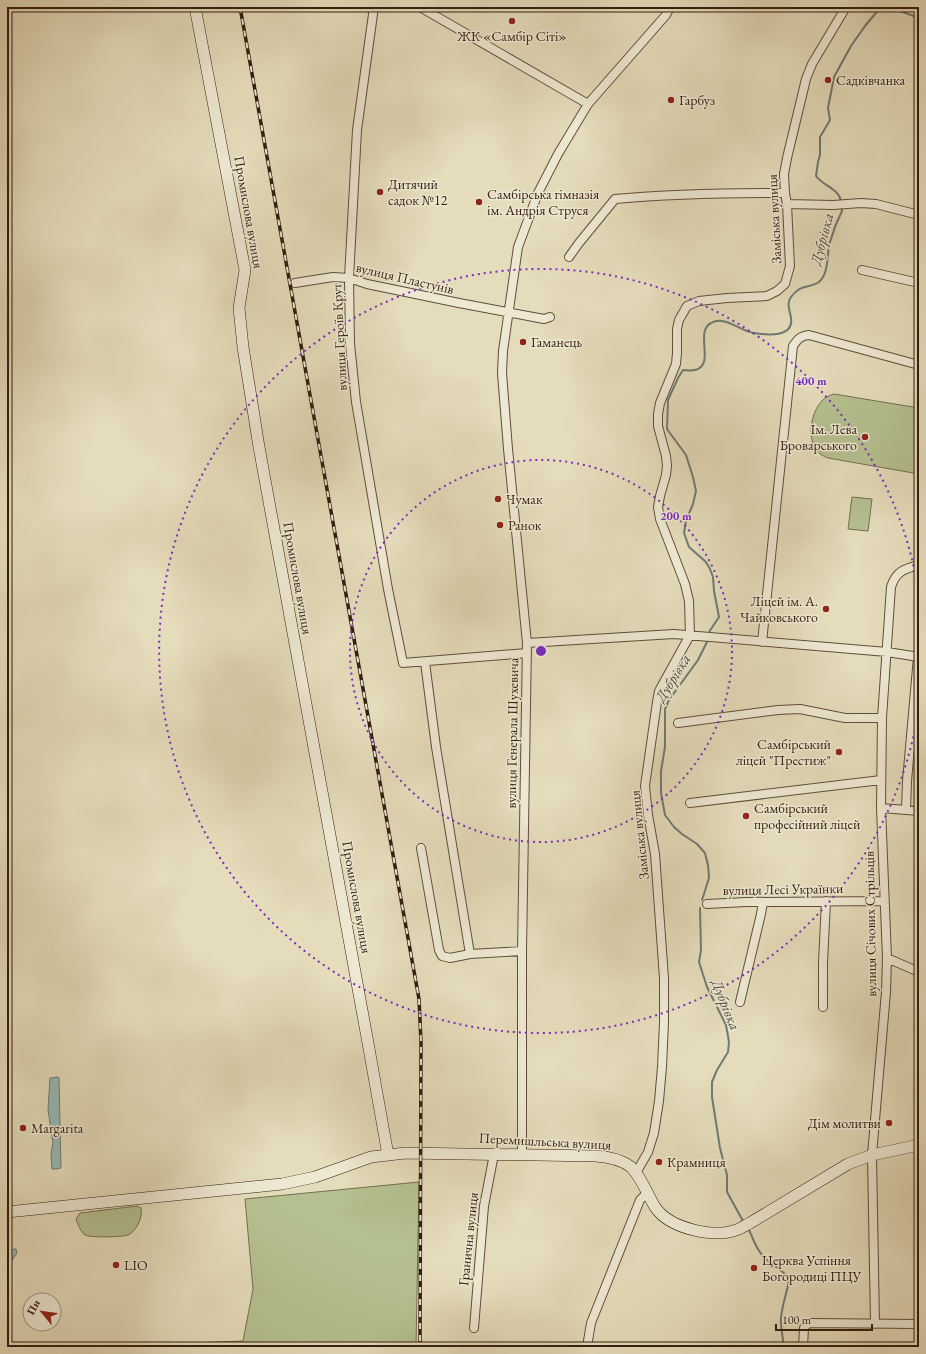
<svg xmlns="http://www.w3.org/2000/svg" width="926" height="1354" font-family="'EB Garamond',serif">
<style>
.green{fill:#b5c090;stroke:#746e50}
.water{fill:#96bab6;stroke:#6e7b73}
.lines{fill:none;stroke-linecap:round;stroke-linejoin:round}
.stream{stroke:#6e7b73;stroke-width:2}
.street-casing{stroke:#604d3a;stroke-width:10}
.secondary-casing{stroke:#331d0f;stroke-width:12}
.street{stroke:#eee8d3;stroke-width:8}
.secondary{stroke:#eee8d3;stroke-width:11}
.rail-casing{stroke:#331d0f;stroke-width:3.5}
.rail{stroke:#eee8d3;stroke-width:2;stroke-dasharray:6;stroke-linecap:butt}
.ring{fill:none;stroke:#7b2cbf;stroke-width:2;stroke-dasharray:2 4}
.poi-dot{fill:#8f2418;stroke:#eee8d3;stroke-width:1.5}
.labels{text-anchor:middle;stroke-width:3;stroke-linejoin:round;paint-order:stroke}
.poi-label{font-size:14px;fill:#331d0f;stroke:#eee8d3;text-anchor:start}
.street-label{font-size:14px;fill:#331d0f;stroke:#eee8d3}
.water-label{font-size:15px;font-style:italic;fill:#514c41;stroke:#eee8d3}
.centre{fill:#7b2cbf;stroke:#eee8d3;stroke-width:2}
.ring-label{font-size:12px;text-anchor:middle;font-weight:bold;fill:#7b2cbf;stroke:#eee8d3;stroke-width:3;stroke-linejoin:round;paint-order:stroke}
</style>
<rect width="100%" height="100%" fill="#e5dcbb"/>
<filter id="stains"><feTurbulence type="fractalNoise" baseFrequency=".005" numOctaves="4"/><feColorMatrix values="0 0 0 0 .2 0 0 0 0 .09 0 0 0 0 .02 0 0 0 .5 -.17"/></filter>
<radialGradient id="worn" r=".72"><stop offset=".6" stop-color="#630" stop-opacity="0"/><stop offset="1" stop-color="#630" stop-opacity=".3"/></radialGradient>
<path class="green" d="M834 394 919 408V474L828 458C823 456 819 454 816 449 806 435 812 408 825 398 828 396 831 395 834 394Z
M852 497 872 499 868 531 848 529Z
M419 1182 416 1347H144V1345L243 1341 253 1289 245 1199Z
M137 1206 141 1208C143 1216 137 1231 128 1235 122 1237 91 1238 85 1235 80 1231 78 1224 76 1219L80 1213Z"/>
<path class="water" d="M58 1077 59 1078 61 1168 57 1169H52L51 1153 53 1143 48 1110 50 1078Z
M16 1249 17 1253 13 1259 7 1261V1250Z"/>
<g class="lines">
<path class="stream" d="M841 202C840 189 823 186 816 176L818 162 820 155V137L830 120 828 108 834 77 851 46 865 26 880 8 900 11 919 18
M709 632 719 617 714 591 713 577 710 569 706 562 689 547 684 533 686 521 693 504 696 491 693 477 686 455 667 429 668 400 678 378 683 370C687 370 691 371 695 370 716 365 694 332 711 323 725 315 740 331 754 333 767 335 794 338 791 318 790 310 786 304 791 297 801 283 809 289 819 282 830 272 826 254 830 242 833 231 837 221 842 211L841 206
M702 900 709 878 708 865 705 853 697 844 682 834 674 827 665 815 661 793V771L665 747V709L669 700 698 660 707 642
M700 908 701 950 699 962 707 987 726 1025 729 1042 728 1052 717 1070 712 1082V1097L720 1148 727 1175V1192L743 1221
M749 1230C753 1238 756 1249 763 1256 770 1265 784 1269 789 1280 787 1293 782 1305 781 1318 780 1328 784 1337 783 1347"/>
<g class="street-casing">
<path id="street" d="M374 7 357 130 349 278 350 344 356 402 388 589 403 663 527 653
M420 7 588 104
M787 204 833 205 861 203 876 204 919 215
M569 257 579 243 615 199C672 194 728 193 785 193
M862 270 919 283
M295 283 333 277 349 278 367 284 459 303 544 319 550 317
M762 642 793 346C798 339 800 336 809 335L919 365
M527 643 674 634 887 652 919 657
M425 662 436 747 470 954
M678 723 778 710 800 709 845 718H882
M690 803 881 780
M881 808 919 811
M906 810 907 781 918 657
M421 848 439 950 442 956 450 958 470 954 522 951
M707 904 746 902 884 901
M887 958 919 972
M740 1002 761 914 763 902
M823 1007V963L826 901
M522 1154V951L527 643 508 449 502 373 503 351 518 247 538 193 558 154 588 104 666 15 670 7
M636 1173 648 1152 654 1133 659 1101 662 1067 664 1022V978L655 854 648 815 645 786 657 702 659 691 690 635 689 601 685 584 660 519 658 507 660 496 666 475 667 466 666 456 658 426V414L660 403 676 364 677 353V329L679 320 687 306 699 301 727 298 767 296 777 291 785 284 790 266 787 204 785 193 784 174 787 158 806 79 812 64 846 7
M875 1324 872 1155 886 992 887 958 881 808 882 718 891 587C896 571 904 569 919 565
M474 1328 484 1206 494 1154
M587 1347 591 1323 640 1200 647 1193
M803 1347 804 1328 806 1325 810 1323 919 1324"/>
</g>
<g class="secondary-casing">
<path id="secondary" d="M195 7 245 270 239 308 243 347 259 447 368 1043 388 1155
M7 1212 282 1184 315 1177 371 1157 405 1153 596 1156C608 1157 621 1159 631 1167 642 1178 647 1194 655 1207 670 1229 715 1239 739 1229 743 1227 746 1225 750 1223L848 1164 872 1155 919 1145"/>
</g>
<use href="#street" class="street"/>
<use href="#secondary" class="secondary"/>
<g class="rail-casing">
<path id="rail" d="M240 7 419 999 421 1042 420 1347"/>
</g>
<use href="#rail" class="rail"/>
</g>
<g class="ring">
<circle cx="541" cy="651" r="191"/>
<path d="M919 707A382 382 0 1 1 919 595"/>
</g>
<g class="poi-dot">
<circle cx="512" cy="21" r="4"/>
<circle cx="828" cy="80" r="4"/>
<circle cx="671" cy="100" r="4"/>
<circle cx="380" cy="192" r="4"/>
<circle cx="479" cy="202" r="4"/>
<circle cx="523" cy="342" r="4"/>
<circle cx="865" cy="437" r="4"/>
<circle cx="498" cy="499" r="4"/>
<circle cx="500" cy="525" r="4"/>
<circle cx="826" cy="609" r="4"/>
<circle cx="839" cy="752" r="4"/>
<circle cx="746" cy="816" r="4"/>
<circle cx="889" cy="1123" r="4"/>
<circle cx="23" cy="1128" r="4"/>
<circle cx="659" cy="1162" r="4"/>
<circle cx="116" cy="1265" r="4"/>
<circle cx="754" cy="1268" r="4"/>
</g>
<g class="labels">
<g class="poi-label">
<text x="512" y="41" text-anchor="middle">ЖК «Самбір Сіті»</text>
<text x="836" y="85">Садкiвчанка</text>
<text x="679" y="105">Гарбуз</text>
<text x="388" y="189">Дитячий<tspan x="388" dy="16">садок №12</tspan></text>
<text x="487" y="199">Самбірська гімназія<tspan x="487" dy="16">ім. Андрія Струся</tspan></text>
<text x="531" y="347">Гаманець</text>
<text x="857" y="434" text-anchor="end">Ім. Лева<tspan x="857" dy="16">Броварського</tspan></text>
<text x="506" y="504">Чумак</text>
<text x="508" y="530">Ранок</text>
<text x="818" y="606" text-anchor="end">Ліцей ім. А.<tspan x="818" dy="16">Чайковського</tspan></text>
<text x="831" y="749" text-anchor="end">Самбірський<tspan x="831" dy="16">ліцей "Престиж"</tspan></text>
<text x="754" y="813">Самбірський<tspan x="754" dy="16">професійний ліцей</tspan></text>
<text x="881" y="1128" text-anchor="end">Дім молитви</text>
<text x="31" y="1133">Margarita</text>
<text x="667" y="1167">Крамниця</text>
<text x="762" y="1265">Церква Успіння<tspan x="762" dy="16">Богородиці ПЦУ</tspan></text>
<text x="124" y="1270">LIO</text>
</g>
<g class="street-label">
<text transform="translate(249 212) rotate(80)" y="5">Промислова вулиця</text>
<text transform="translate(774 219) rotate(-93)" y="5">Заміська вулиця</text>
<text transform="translate(405 278) rotate(13)" y="5">вулиця Пластунів</text>
<text transform="translate(339 337) rotate(-93)" y="5">вулиця Героїв Крут</text>
<text transform="translate(298 578) rotate(80)" y="5">Промислова вулиця</text>
<text transform="translate(512 733) rotate(-89)" y="5">вулиця Генерала Шухевича</text>
<text transform="translate(639 835) rotate(-96)" y="5">Заміська вулиця</text>
<text transform="translate(783 889) rotate(-1)" y="5">вулиця Лесі Українки</text>
<text transform="translate(357 897) rotate(80)" y="5">Промислова вулиця</text>
<text transform="translate(870 924) rotate(-91)" y="5">вулиця Січових Стрільців</text>
<text transform="translate(545 1141) rotate(3)" y="5">Перемишльська вулиця</text>
<text transform="translate(468 1239) rotate(-84)" y="5">Гранична вулиця</text>
</g>
<g class="water-label">
<text transform="translate(822 239) rotate(-75)" y="5">Дубрівка</text>
<text transform="translate(673 678) rotate(-58)" y="5">Дубрівка</text>
<text transform="translate(726 1005) rotate(68)" y="5">Дубрівка</text>
</g>
</g>
<circle cx="541" cy="651" r="6" class="centre"/>
<g class="ring-label">
<text x="811" y="385">400 m</text>
<text x="676" y="520">200 m</text>
</g>
<rect width="926" height="1354" fill="none" stroke="#e5dcbb" stroke-width="24"/>
<rect x="8" y="8" width="910" height="1338" fill="none" stroke="#331d0f" stroke-width="2"/>
<rect x="12" y="12" width="902" height="1330" fill="none" stroke="#331d0f"/>
<g transform="translate(42 1312) rotate(299)"><circle r="19" fill="#eee8d3" stroke="#a39785"/>
<path d="M0-3L7 15L0 10L-7 15Z" fill="#8f2418"/>
<text y="-6" font-size="11" font-weight="bold" text-anchor="middle" fill="#331d0f">Пн</text>
</g>
<path d="M776 1324v6h96v-6" fill="none" stroke="#331d0f" stroke-width="2"/>
<text x="782" y="1324" font-size="12" fill="#331d0f" stroke="#eee8d3" stroke-width="3" paint-order="stroke">100 m</text>
<rect width="100%" height="100%" filter="url(#stains)"/>
<rect width="100%" height="100%" fill="url(#worn)"/>
</svg>
